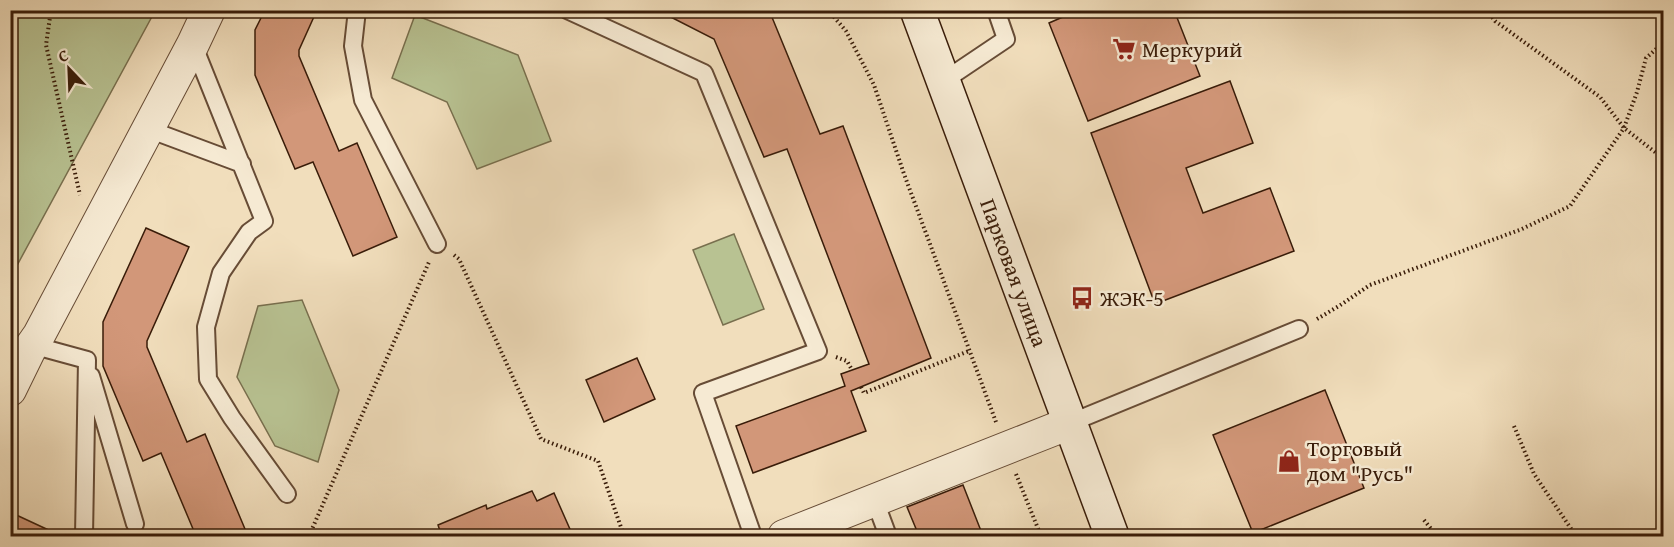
<svg xmlns="http://www.w3.org/2000/svg" width="1674" height="547" font-family="'Gentium Book Plus',serif">
<style>
.green{fill:#b8c292;stroke:#786f4e;stroke-width:1.5}
.building{fill:#d29779;stroke:#391c09;stroke-width:1.5}
.lines{fill:none;stroke-linecap:round;stroke-linejoin:round}
.lane-casing{stroke:#674c36;stroke-width:20}
.street-casing{stroke:#674c36;stroke-width:34}
.secondary-casing{stroke:#391c09;stroke-width:36}
.path{stroke:#391c09;stroke-width:4;stroke-dasharray:1.5 3;stroke-linecap:butt}
.lane{stroke:#f6ead3;stroke-width:16}
.street{stroke:#f6ead3;stroke-width:32}
.secondary{stroke:#f6ead3;stroke-width:33}
.labels{text-anchor:middle;stroke-width:5;stroke-linejoin:round;paint-order:stroke}
.poi-label{font-size:22px;fill:#391c09;stroke:#f6ead3;text-anchor:start}
.street-label{font-size:22px;fill:#391c09;stroke:#f6ead3}
</style>
<rect width="100%" height="100%" fill="#f1debc"/>
<filter id="stains"><feTurbulence type="fractalNoise" baseFrequency=".00333" numOctaves="4"/><feColorMatrix values="0 0 0 0 .2 0 0 0 0 .09 0 0 0 0 .02 0 0 0 .5 -.17"/></filter>
<radialGradient id="worn" r=".72"><stop offset=".6" stop-color="#630" stop-opacity="0"/><stop offset="1" stop-color="#630" stop-opacity=".3"/></radialGradient>
<path class="green" d="M11 10 155 11 14 271 11 273Z
M415 15 518 55 551 141 477 169 447 102 392 78Z
M734 234 764 309 723 325 693 250Z
M302 300 339 390 318 462 275 446 237 377 258 306Z"/>
<path class="building" d="M265 10H317L299 50V56L339 151 357 143 397 237 353 256 313 162 295 169 255 75V30Z
M657 10H769L820 134 843 126 931 358 851 391 866 431 753 473 736 426 845 386 841 374 869 364 787 149 764 157 714 39Z
M1079 10H1174L1200 76 1088 121 1049 23Z
M1230 81 1253 143 1186 168 1203 213 1270 188 1294 251 1155 304 1091 133Z
M146 228 189 247 147 341V347L187 442 205 434 245 529 226 536H196L161 453 143 461 103 366V322Z
M637 358 655 399 604 422 586 380Z
M1325 390 1364 488 1253 533 1213 435Z
M963 485 983 536H919L907 507Z
M532 491 537 501 554 493 573 536H436L441 534 438 525 486 505 487 509Z
M12 513 55 533 54 536H10V517Z"/>
<g class="lines">
<g class="lane-casing">
<path id="lane" d="M357 10 353 46 363 100 437 244
M567 10 704 73 818 351 703 393 753 536
M193 44 264 221 249 232 221 273 206 327 208 379 232 418 287 494
M942 82 1006 39 996 10
M148 129 242 164
M32 345 87 360 84 536
M91 376 135 524
M1070 423 1299 329
M875 501 888 536"/>
</g>
<g class="street-casing">
<path id="street" d="M10 390 32 345 39 335 193 44 209 10
M784 536 1070 423"/>
</g>
<g class="secondary-casing">
<g id="secondary">
<path id="s1" d="M917 10 1112 536"/>
</g>
</g>
<path class="path" d="M51 10 46 45 80 195
M828 10 846 31 874 85 904 174 996 422
M1487 10 1495 21 1600 97 1624 128 1664 159
M454 255 459 259 541 439 598 461 624 536
M1317 319 1339 306 1370 285 1522 229 1570 206 1624 128 1637 92 1646 58 1664 42
M836 357 847 361 852 370
M861 387 864 393 969 351
M1514 426 1534 474 1576 536
M1016 474 1041 536
M1424 520 1437 536
M309 536 429 262
M1657 536 1664 532"/>
<use href="#lane" class="lane"/>
<use href="#street" class="street"/>
<use href="#secondary" class="secondary"/>
</g>
<defs>
<g id="supermarket-bare" transform="scale(1.8)"><path d="M-6-5.5h2.5l.6 2H6L4.5 2H-2.5L-4.4-4H-6ZM-1.5 3.2a1.3 1.3 0 1 0 .1 0ZM3 3.2a1.3 1.3 0 1 0 .1 0Z" fill="#8f2418" stroke="#f6ead3" stroke-width="2.5" paint-order="stroke"/></g>
<g id="bus-bare" transform="scale(1.8)"><path d="M-5-6H5V4H4V6H2V4H-2V6H-4V4H-5ZM-3.5-4V0h7V-4ZM-3.5 1.2v1.5H-2V1.2ZM2 1.2v1.5H3.5V1.2Z" fill="#8f2418" stroke="#f6ead3" stroke-width="2.5" paint-order="stroke"/></g>
<g id="shop-bare" transform="scale(1.8)"><path d="M-5-2.5h2.3a2.7 3.5 0 0 1 5.4 0H5L5.5 6h-11ZM-1.5-2.5h3a1.5 2.3 0 0 0-3 0Z" fill="#8f2418" stroke="#f6ead3" stroke-width="2.5" paint-order="stroke"/></g>
</defs>
<g fill-rule="evenodd">
<use href="#supermarket-bare" x="1124" y="49"/>
<use href="#bus-bare" x="1082" y="298"/>
<use href="#shop-bare" x="1289" y="461"/>
</g>
<g class="labels">
<g class="poi-label">
<text x="1142" y="57">Меркурий</text>
<text x="1100" y="306">ЖЭК-5</text>
<text x="1307" y="456">Торговый<tspan x="1307" dy="25">дом "Русь"</tspan></text>
</g>
<g class="street-label">
<text dy="8" stroke="none"><textPath href="#s1" startOffset="280">Парковая улица</textPath></text>
</g>
</g>
<rect width="1674" height="547" fill="none" stroke="#f1debc" stroke-width="36"/>
<rect x="12" y="12" width="1650" height="523" fill="none" stroke="#391c09" stroke-width="3"/>
<rect x="18" y="18" width="1638" height="511" fill="none" stroke="#391c09" stroke-width="1.5"/>
<g transform="translate(69 69) rotate(337)" stroke="#f6ead3" stroke-width="4.5" paint-order="stroke">
<path d="M0-4.5L10 22L0 15L-10 22Z" fill="#391c09"/>
<text y="-9" font-size="16" font-weight="bold" text-anchor="middle" fill="#391c09">С</text>
</g>
<rect width="100%" height="100%" filter="url(#stains)"/>
<rect width="100%" height="100%" fill="url(#worn)"/>
</svg>
